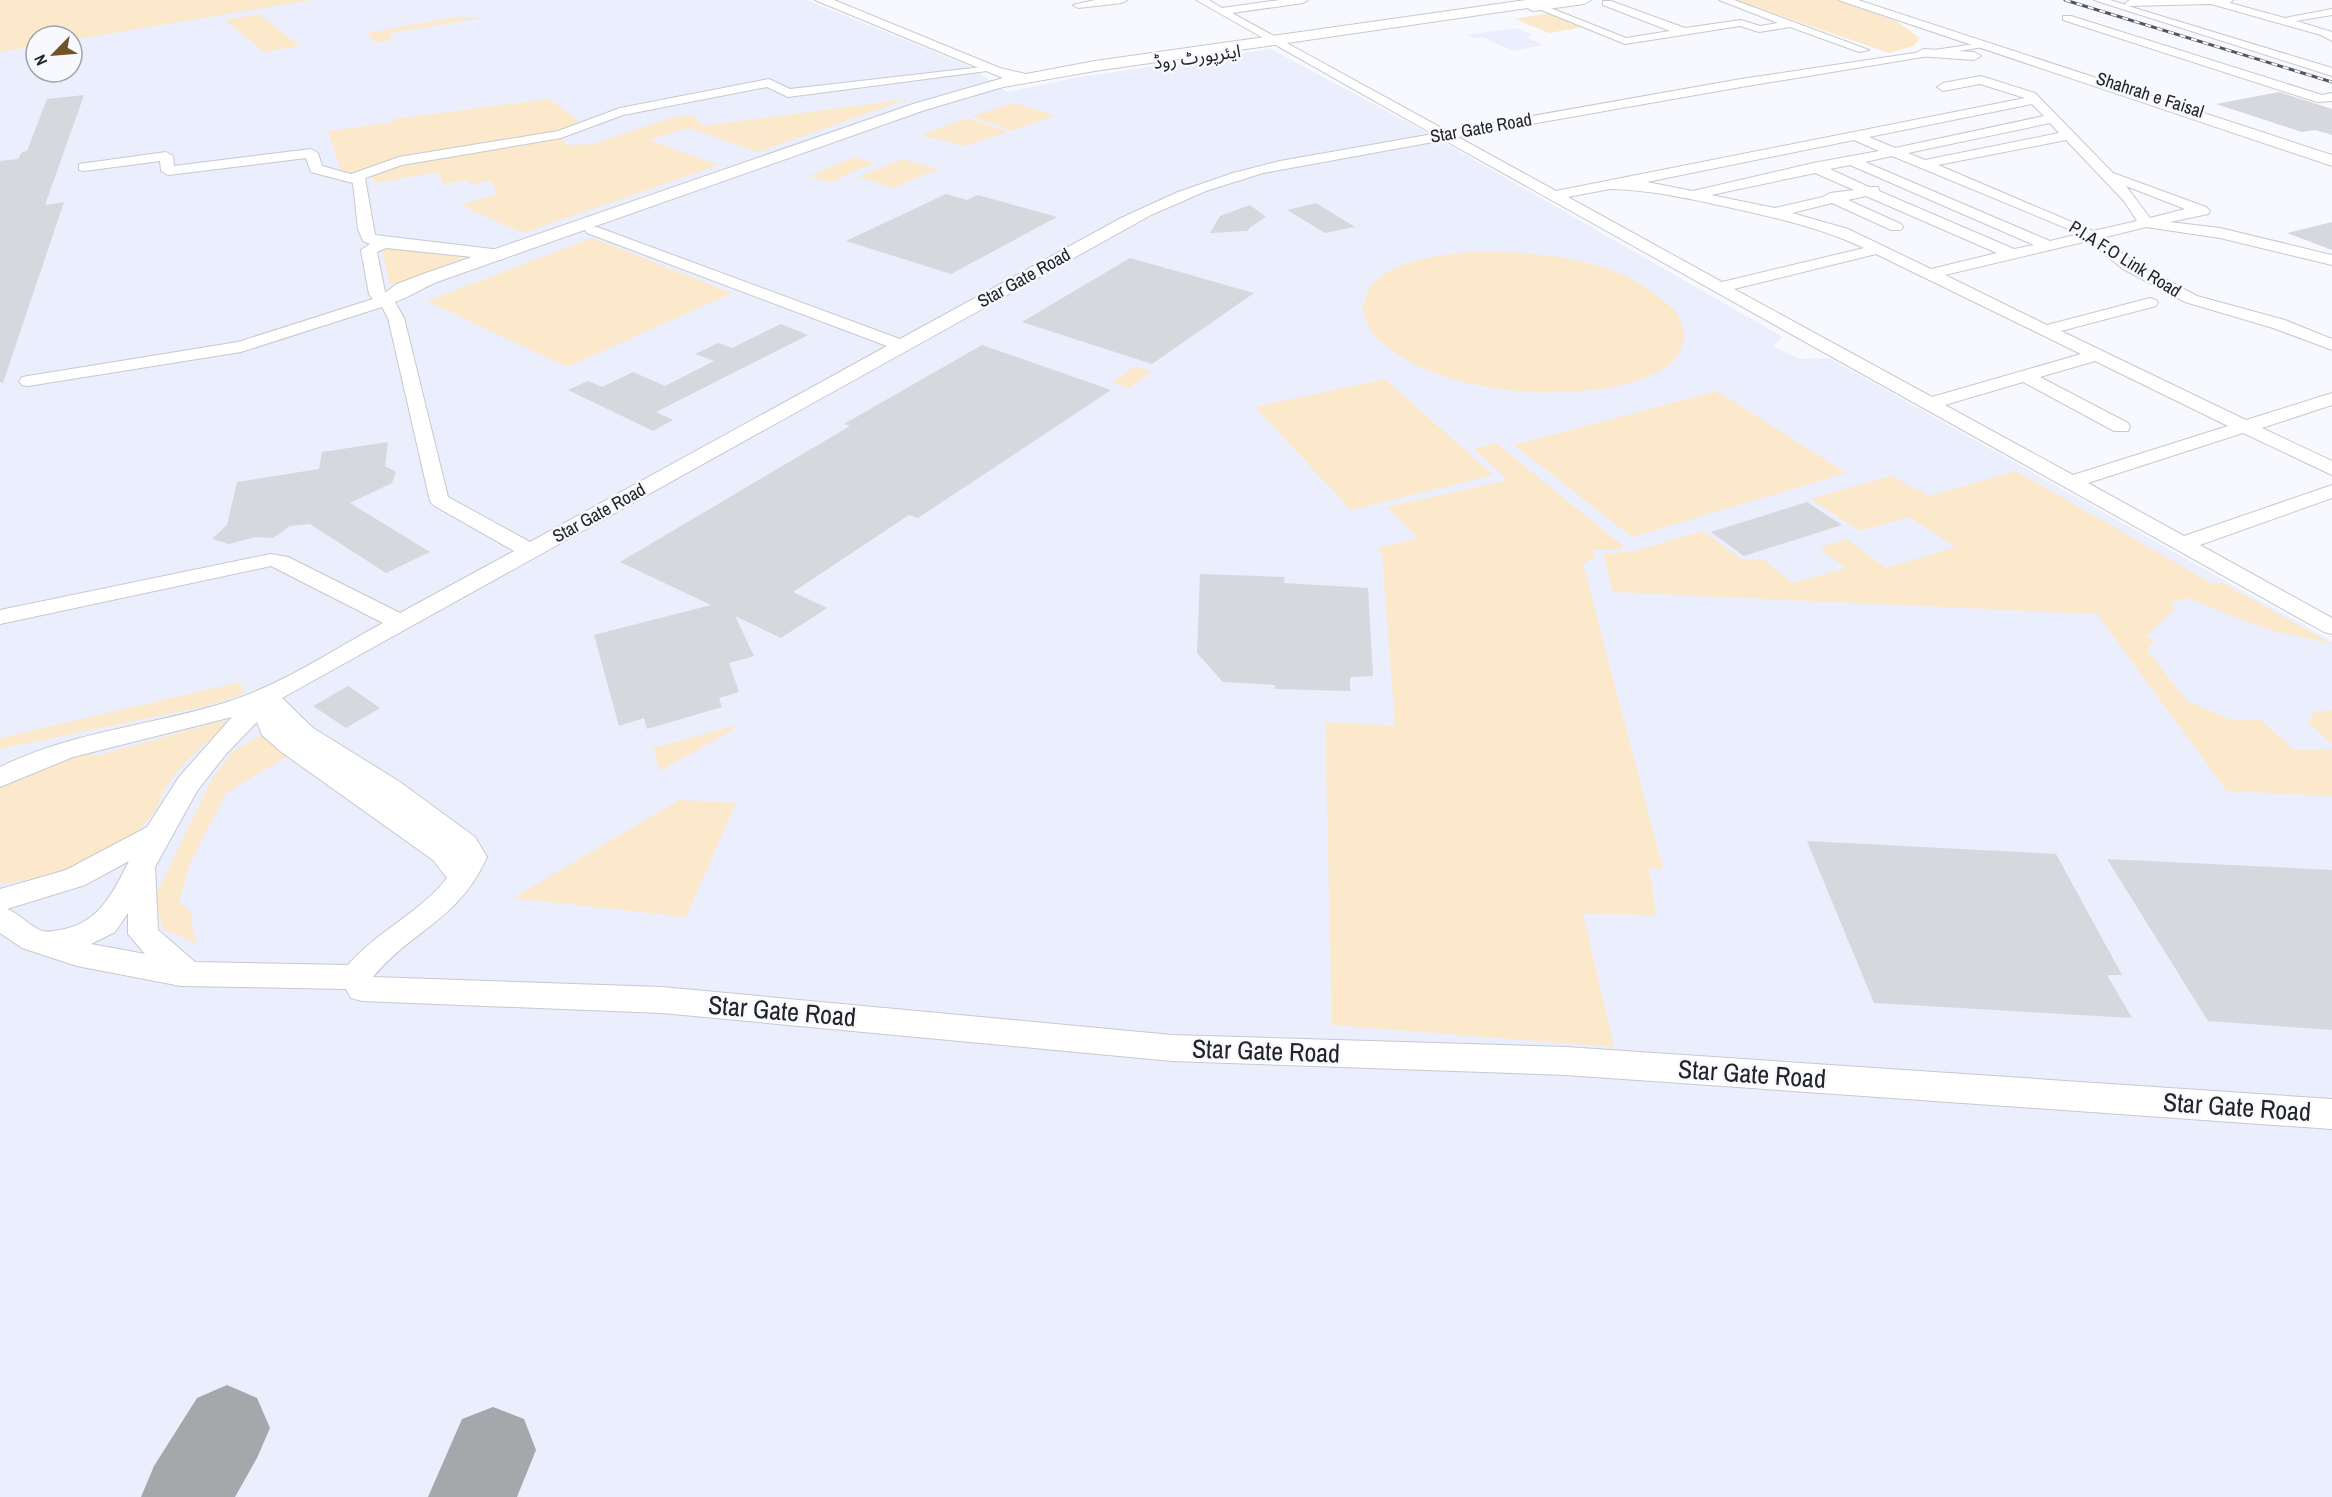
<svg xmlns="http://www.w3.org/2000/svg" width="2332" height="1497" font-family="'Archivo Narrow','Noto Sans Arabic',sans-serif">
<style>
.built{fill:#ebeefc;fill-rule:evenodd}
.green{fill:#fce9cc}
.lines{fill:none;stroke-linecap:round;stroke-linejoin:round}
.taxiway{fill:#a6a7ab;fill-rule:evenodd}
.building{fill:#d6d8de}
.minor-casing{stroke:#c7c9cf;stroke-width:2}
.major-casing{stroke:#c7c9cf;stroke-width:2}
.highway-casing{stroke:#c7c9cf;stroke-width:2}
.minor{fill:#fff;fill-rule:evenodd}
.major{fill:#fff;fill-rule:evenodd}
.highway{fill:#fff;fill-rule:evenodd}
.rail-casing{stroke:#545558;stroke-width:3}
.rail{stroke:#f8f9fe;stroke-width:2;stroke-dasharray:6;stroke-linecap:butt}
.labels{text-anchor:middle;stroke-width:5;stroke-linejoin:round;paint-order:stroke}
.far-street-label{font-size:18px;fill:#232426;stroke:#f8f9fe}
.near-street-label{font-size:26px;fill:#232426;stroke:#f8f9fe}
</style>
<rect width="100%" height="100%" fill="#f8f9fe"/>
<path class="built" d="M0 0H806L969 66 1007 92 1073 78 1271 49 1431 135 1783 337 1773 346 1799 359 1829 358 2332 641V1497H0ZM36 36H72V72H36Z
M1516 28 1533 35 1526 37 1543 45 1512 51 1483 37 1474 38 1466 35Z"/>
<path class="green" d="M0 0H312L72 40V36H36V46L0 52Z
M1735 0H1835L1896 21 1920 38 1914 46 1889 53Z
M1549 13 1584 27 1549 33 1515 19Z
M259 14 300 46 264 52 225 20Z
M456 17H488L390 33 392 40 374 42 367 33Z
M549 99 581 122 562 132 368 171 342 174 328 131 393 122V119Z
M908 99 758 152 688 128 649 140 719 165 523 233 461 205 497 194 491 181 470 184 468 180 443 184 438 172 375 183 371 175 391 165 557 137 569 145 592 144 680 115H694L702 126Z
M1013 103 1055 115 1012 131 971 116Z
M967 118 1008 132 965 146 921 135Z
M854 157 874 163 830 182 809 176Z
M902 159 938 169 893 188 858 177Z
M592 238 732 293 567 367 427 301Z
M392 247 473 255 471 260 395 284 389 283 383 251Z
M1474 251C1533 252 1615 257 1661 299 1666 303 1674 308 1677 314 1681 321 1683 329 1685 336 1683 342 1681 351 1677 357 1667 371 1644 378 1629 383 1556 403 1427 393 1373 334 1368 327 1365 316 1362 308 1365 302 1367 292 1371 286 1395 258 1440 256 1474 251Z
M1135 366 1151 372 1129 388 1113 382Z
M1385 379 1493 475 1351 510 1255 407Z
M1717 391 1846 473 1632 537 1514 445Z
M1496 443 1623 546 1621 550H1593L1595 557 1583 564 1663 869 1649 868 1656 915 1583 914 1614 1047 1332 1025 1325 722 1395 726 1382 554 1377 548 1418 538 1387 507 1508 480 1474 449Z
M2016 471 2213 584 2221 582 2332 644 2269 630 2187 598 2172 602 2173 611 2146 636 2154 640 2147 650 2187 701 2232 720H2261L2294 750 2332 749V796L2227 791 2097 614 1613 592 1603 554 1635 551 1702 531 1742 559 1764 560 1792 583 1846 568 1819 548 1846 539 1886 568 1956 547 1909 517 1860 531 1810 499 1891 476 1929 496Z
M240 682 244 694 211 705 0 749V738Z
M2332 710V744L2308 723 2315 712Z
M225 720 227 723 225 726C205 743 183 762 168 784 161 794 159 807 151 817 117 857 50 879 0 884V786L47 763 92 750 96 756Z
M736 725 729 732 660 771 653 748Z
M262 735 289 755 227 792 190 863 179 902 194 914 190 919 197 944 163 929 156 901 158 890 212 779 233 751Z
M679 800 736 803 686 917 513 898Z"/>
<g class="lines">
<path class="taxiway" d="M227 1385 257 1398 270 1428 257 1458 235 1497H141L154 1466 197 1398Z
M493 1407 524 1419 536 1450 517 1497H428L462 1419Z"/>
</g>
<path class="building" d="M2279 92 2332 109V135L2315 130 2302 132 2216 104Z
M84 95 45 205 64 202 3 383 0 382V161L18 159 22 152 27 151 47 99Z
M946 194 967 200 978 195 1057 217 951 274 846 241Z
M1316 203 1355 227 1325 233 1287 210Z
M1250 205 1266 217 1249 228 1248 231 1210 233 1220 216Z
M2332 222V250L2287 233Z
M1130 258 1254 293 1152 364 1022 322Z
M781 324 808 335 656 412 673 420 653 431 568 390 588 381 602 387 633 372 665 386 714 361 695 354 718 343 732 348Z
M982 345 1111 390 918 518 909 515 793 592 827 608 781 638 735 616 754 656 729 663 739 692 719 698 722 707 647 729 644 718 619 726 594 635 711 605 620 562 850 426 844 424Z
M388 442 385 466 396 472 392 483 350 503 430 552 386 573 310 524 290 526 273 538 255 537 229 544 212 539 227 525 237 482 319 469 322 452Z
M1807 502 1842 525 1744 556 1711 532Z
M1200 574 1285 577 1284 583 1368 588 1373 676 1350 677V691L1275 689V685L1223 682 1197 653Z
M348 686 380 708 346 728 313 706Z
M1807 841 2056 854 2122 975H2107L2132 1018 1874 1003Z
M2107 859 2332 870V1030L2208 1021Z"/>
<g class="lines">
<g class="minor-casing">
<path id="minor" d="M1095 0H1127L1122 3 1078 8 1073 5Z
M1196 0H1209L1222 8 1280 0H1308L1303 3 1232 13 1447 131 1741 79 1981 43V47L1977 48 1741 87 1458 137 1556 191 2025 98 1980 84 1943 91 1937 87 1943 83 1981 76 2035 93 2113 173 2206 207 2210 211 2208 214 2170 222 2220 228 2332 255V265L2220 238 2146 227 2102 238 2135 263 2197 296 2285 320 2332 339V350L2273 328 2185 302 2123 269 2088 241 1945 275 2047 325 2150 298 2156 300 2158 303 2156 306 2061 331 2246 420 2332 393V405L2262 428 2332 461V475L2243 433 2088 483 2184 536 2332 485V498L2200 545 2332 618V634L2324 632 1444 140 1263 173 1206 191 1151 215 282 698 313 728 400 782 475 837 487 857C458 921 413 929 373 977L662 987 1172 1035 1566 1047 2332 1099V1129L1566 1075 1172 1061 662 1013 362 1001 351 998 346 989 181 986 77 966 22 948 0 933V889L66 870 147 827 179 777 232 717 73 757 0 787V767C71 732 149 726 224 703 280 686 331 651 383 623L271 566 0 624V610L271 554 288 557 400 613 514 551 433 505 430 501 388 318 382 307 241 352 28 386 22 385 19 381 22 377 28 376 238 342 373 299 369 294 361 250 370 244 363 241 358 229 353 183 311 172 306 158 168 175 161 171 160 161 84 171 79 170V164L166 152 173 156 174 166 311 149 318 153 322 166 351 174 399 157 558 131 620 108 769 79 790 89 991 66 993 68 987 71 788 97 767 87 623 115 561 138 402 165 365 178 375 235 501 250 509 255 501 260 386 248 377 252 385 292 392 297 404 318 448 497 530 542 887 346 587 233 585 230 587 227H597L900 339 1121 218 1178 192 1233 173 1280 161 1433 134ZM2032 104 2044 116 1895 148 1869 137ZM2050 123 2059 133 1925 160 1908 153ZM1854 140 1879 151 1813 163 1693 191 1647 182ZM2066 140 2124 201 2137 221 2093 231 1938 165ZM1892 156 2078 233 2079 234 2050 241 1865 162ZM1850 165 2034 245 2014 249 1879 191 1878 187H1869L1830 169ZM1815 173 1854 190 1830 193 1823 197 1775 208 1711 195ZM2126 186 2185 209 2150 218ZM1610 189C1652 190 1691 199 1732 208 1777 218 1822 228 1864 248L1722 282 1568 197ZM1866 196 1997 253 1931 269 1848 229 1792 213 1832 203 1891 230H1901L1903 227 1901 224 1848 200ZM1876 254 2081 354 1932 397 1734 289ZM2095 361 2228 426 2073 475 1945 405 2023 382 2114 431H2128L2130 427 2128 423 2040 377ZM257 722 262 735 280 751 433 860 447 878C420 913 377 931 348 965L195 962 158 930 155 867 197 791 226 754ZM129 861C114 891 100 921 65 929 57 930 50 933 42 931 29 926 20 914 7 909L85 885ZM128 913V934L145 954 91 944 115 932Z
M1719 0H1734L1869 50 1859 52 1790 27 1759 32 1740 26 1625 44 1534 7 1543 5 1626 38 1670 31 1603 5V1H1611L1685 28 1741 20 1760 26 1778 23Z
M2094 0H2110L2126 5 2125 3 2130 0H2233L2230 3 2285 18 2332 9V15L2296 21 2332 32V41L2321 35 2211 4 2128 6 2332 68V76Z
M2063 16H2071L2322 95 2332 93V101L2317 102 2063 20Z"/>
</g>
<g class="major-casing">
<path id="major" d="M815 0H834L1000 68 1026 74 1095 61 1526 0H1591L1584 4 1533 11 1527 8 1095 71 1003 87 925 110 437 282C422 288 392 308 379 304L375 300 397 284 423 274 913 104 1003 78Z"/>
</g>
<g class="highway-casing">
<path id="highway" d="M1838 0H1858L2332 155V166Z
M1923 49 1974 52 1981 56 1974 60 1918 56 1916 53Z"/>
</g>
<use href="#minor" class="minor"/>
<use href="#major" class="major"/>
<use href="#highway" class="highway"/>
<g class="rail-casing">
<path id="rail" d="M2065 0 2332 82"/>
</g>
<use href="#rail" class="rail"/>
</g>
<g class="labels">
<g class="far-street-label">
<text transform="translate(1197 57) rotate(-8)" y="6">ایئرپورٹ روڈ</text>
<text transform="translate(2150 95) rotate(18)" y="6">Shahrah e Faisal</text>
<text transform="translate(1481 128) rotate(-10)" y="6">Star Gate Road</text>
<text transform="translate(2125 259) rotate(32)" y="6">P.I.A F.O Link Road</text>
<text transform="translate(1024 278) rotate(-29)" y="6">Star Gate Road</text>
<text transform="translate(599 513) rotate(-29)" y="6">Star Gate Road</text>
</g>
<g class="near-street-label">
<text transform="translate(782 1011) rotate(5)" y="9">Star Gate Road</text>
<text transform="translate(1266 1051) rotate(2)" y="9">Star Gate Road</text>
<text transform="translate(1752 1074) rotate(4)" y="9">Star Gate Road</text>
<text transform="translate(2237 1107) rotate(4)" y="9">Star Gate Road</text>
</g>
</g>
<g transform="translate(54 54) rotate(245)"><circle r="28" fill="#f8f9fe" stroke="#a3a4a8" stroke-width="1.5"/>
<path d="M0-4.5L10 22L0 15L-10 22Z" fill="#705427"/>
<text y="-9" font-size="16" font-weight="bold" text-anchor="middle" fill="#232426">N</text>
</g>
</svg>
